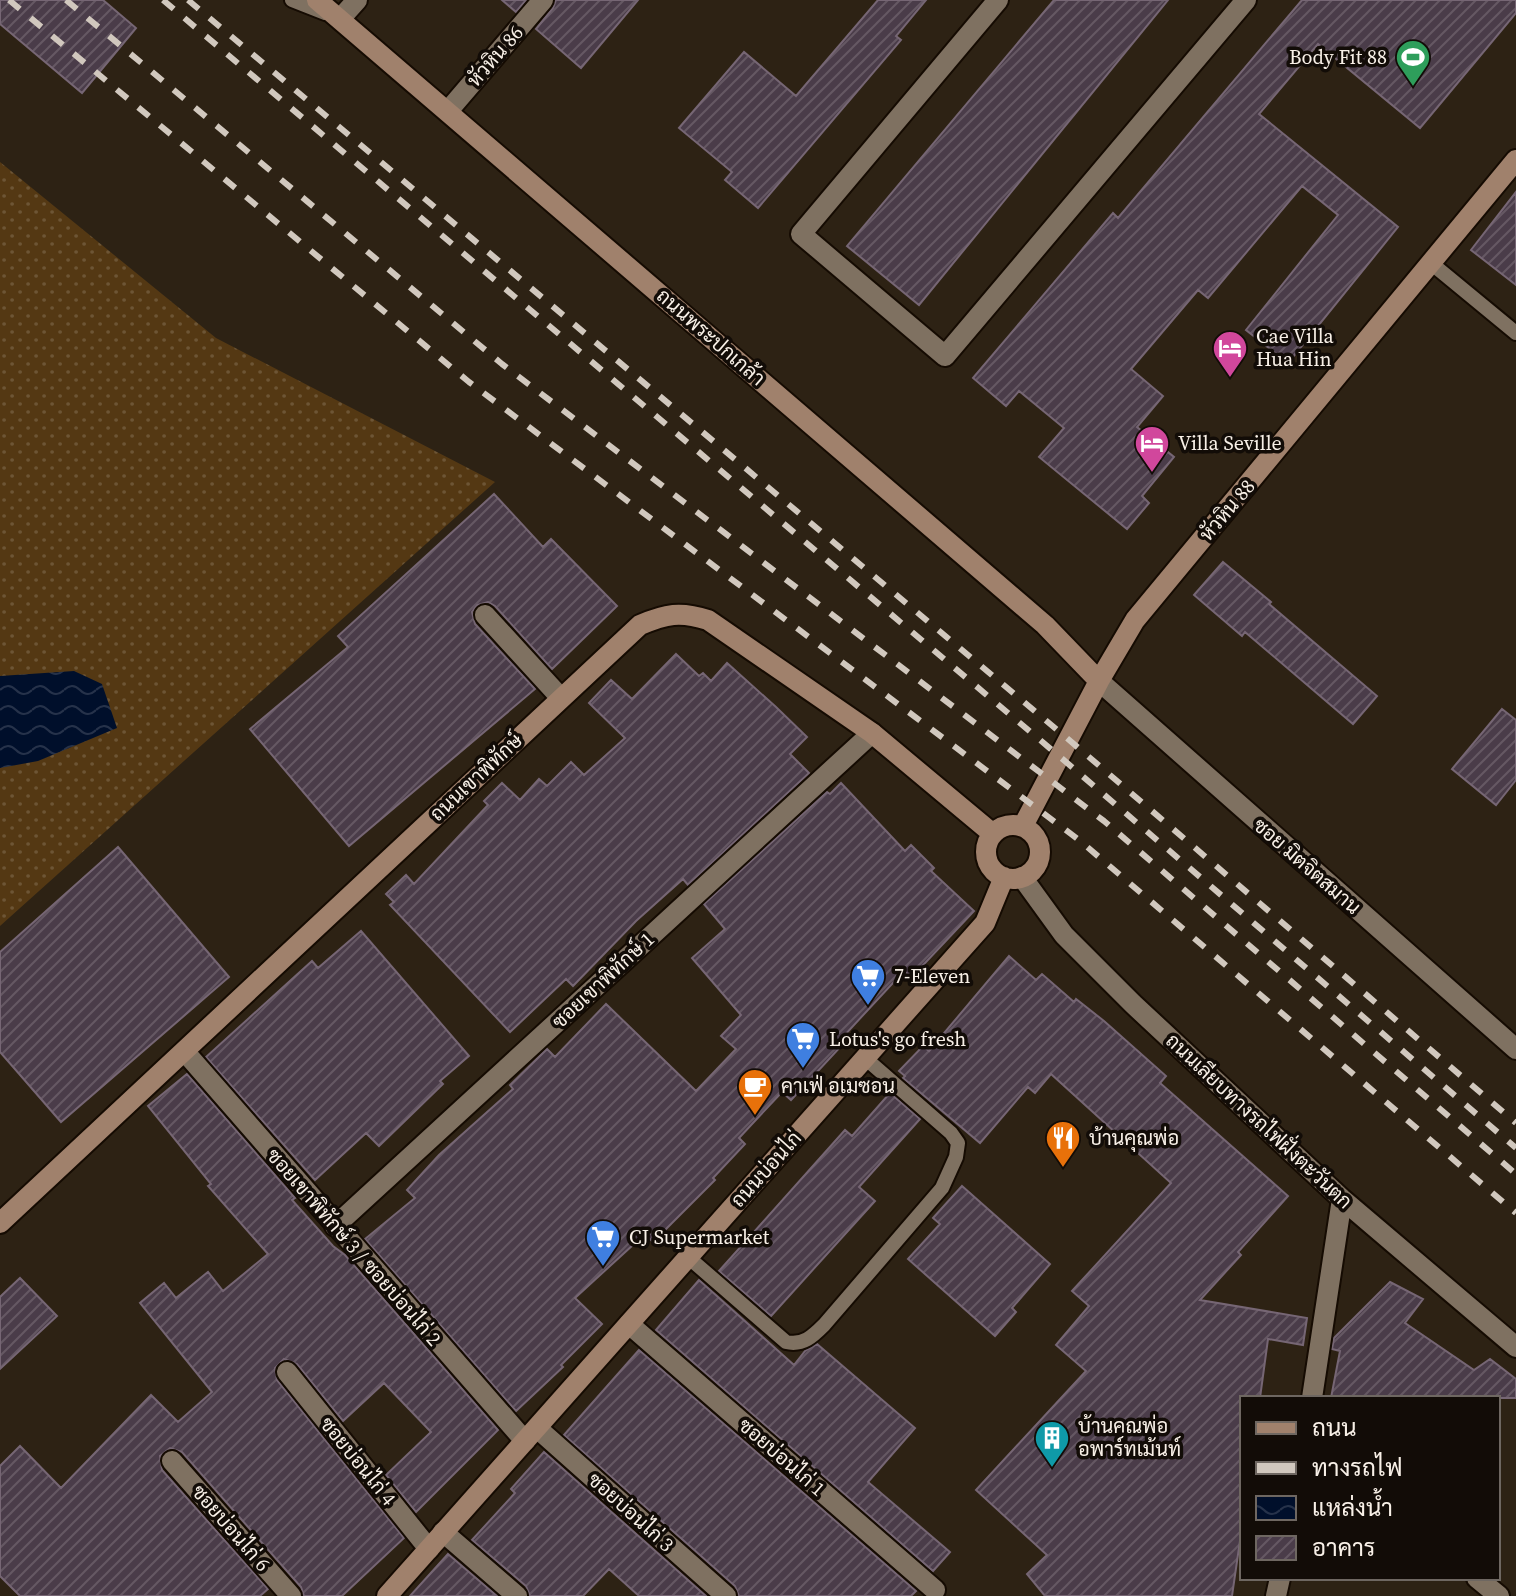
<svg xmlns="http://www.w3.org/2000/svg" width="1516" height="1596" font-family="'Source Serif 4',Sarabun,serif">
<style>
.grass{fill:url(#grass-dots)}
.water{fill:url(#water-waves)}
.building{fill:url(#building-hatch);stroke:#766674;stroke-width:2}
.lines{fill:none;stroke-linecap:round;stroke-linejoin:round}
.lane-casing{stroke:#150b02;stroke-width:18}
.street-casing{stroke:#150b02;stroke-width:24}
.secondary-casing{stroke:#150b02;stroke-width:24}
.lane{stroke:#7f7161;stroke-width:14}
.street{stroke:#7f7161;stroke-width:20}
.secondary{stroke:#a0816c;stroke-width:20}
.rail{stroke:#d1c8be;stroke-width:6;stroke-dasharray:14 14;stroke-linecap:butt}
.labels{text-anchor:middle;stroke-width:7;stroke-linejoin:round;paint-order:stroke}
.street-label{font-size:20px;fill:#f8f0e7;stroke:#120c07}
.poi-label{font-size:20px;fill:#f8f0e7;stroke:#120c07;text-anchor:start}
</style>
<defs>
<pattern id="grass-dots" width="8" height="8" patternUnits="userSpaceOnUse" patternTransform="scale(2)"><rect width="8" height="8" fill="#543813"/><path d="M2 2h.1M6 6h.1" fill="none" stroke="#6d5535" stroke-width="1.8" stroke-linecap="round"/></pattern>
<pattern id="water-waves" width="16" height="10" patternUnits="userSpaceOnUse" patternTransform="scale(2)"><rect width="16" height="10" fill="#000f2b"/><path d="M0 5q4-4 8 0t8 0" fill="none" stroke="#26324a"/></pattern>
<pattern id="building-hatch" width="6" height="6" patternUnits="userSpaceOnUse" patternTransform="scale(2)"><rect width="6" height="6" fill="#4a3c49"/><path d="M-1 1l2-2M0 6l6-6M5 7l2-2" fill="none" stroke="#655863"/></pattern>
</defs>
<rect width="100%" height="100%" fill="#2d2214"/>
<path class="grass" d="M0 162 216 338 495 482 0 926Z"/>
<path class="water" d="M74 671 102 684 117 728 38 761 0 768V676Z"/>
<path class="building" d="M0 0H103L136 28 82 93 0 24Z
M502 0H526L516 12Z
M556 0H638L581 68 536 29 553 8Z
M878 0H926L896 36 901 40 758 208 725 180 732 172 679 128 744 52 796 96Z
M1054 0H1168L919 305 847 246Z
M1302 0H1516V13L1420 128 1318 44 1259 114 1398 227 1288 363 1246 330 1338 215 1302 186 1208 298 1198 290 1131 369 1163 396 1137 427 1174 457 1142 496 1149 503 1127 529 1039 457 1064 428 1019 391 1006 406 973 378 1113 213 1118 218Z
M1516 192V285L1471 250Z
M494 494 543 547 551 539 617 606 552 669 495 606 488 602 477 605 472 612 475 624 535 689 349 846 250 729 348 647 338 636Z
M1223 562 1271 602 1269 604 1377 696 1353 724 1245 632 1242 636 1194 595Z
M676 654 699 676 703 673 711 681 727 663 776 707 807 737 790 754 809 773 688 885 683 879 636 921 573 986 566 979 510 1032 390 905 394 902 386 894 406 875 414 884 488 805 484 801 502 783 520 800 539 779 547 786 571 762 584 775 625 738 589 703 611 680 632 699Z
M1502 709 1516 720V780L1496 805 1452 769Z
M841 783 905 851 911 845 934 868 931 871 974 911 912 977 904 971 841 1039 845 1042 791 1100 782 1092 739 1138 745 1144 713 1178 715 1180 653 1242 645 1234 575 1298 602 1324 561 1365 563 1367 516 1411 365 1239 415 1198 407 1190 439 1155 513 1089 510 1085 547 1049 555 1057 606 1004 696 1091 736 1049 721 1036 741 1015 692 958 725 929 704 904 827 792 830 794Z
M118 847 229 977 61 1122 0 1052V952Z
M361 931 469 1056 440 1081 443 1084 379 1146 366 1133 315 1180 206 1057 312 961 318 968Z
M1009 956 1036 980 1042 974 1074 1002 1076 999 1104 1021 1166 1076 1160 1083 1288 1196 1238 1252 1241 1255 1200 1300 1307 1318 1303 1345 1268 1339 1260 1398H1242V1527L1232 1596H1045L1027 1574 1047 1555 976 1490 1086 1371 1056 1345 1089 1306 1072 1291 1171 1183 1051 1074 1035 1093 1028 1087 980 1143 903 1078 905 1076 899 1071 923 1046 929 1051Z
M187 1074 295 1198 292 1200 333 1246 345 1255 498 1430 416 1512 386 1475 431 1432 384 1383 343 1421 297 1364 284 1359 275 1368 277 1380 404 1538 342 1596H304L301 1587 182 1452 170 1448 160 1456 162 1470 268 1589 260 1596H20L0 1576V1466L20 1446 61 1488 151 1395 178 1422 212 1392 140 1303 164 1283 176 1298 208 1272 223 1291 268 1254 208 1186 211 1184 148 1106Z
M890 1093 920 1119 859 1187 875 1201 771 1316 719 1271 845 1130 852 1136Z
M962 1186 1050 1264 1012 1308 1016 1312 995 1336 908 1259 940 1224 933 1218Z
M20 1278 57 1316 0 1369V1297Z
M699 1280 794 1365 805 1351 817 1344 915 1428 868 1482 950 1552 933 1571 656 1330Z
M1390 1282 1423 1299 1405 1323 1474 1370 1490 1359 1516 1379V1398H1331L1340 1351 1332 1349 1334 1338Z
M639 1350 916 1591 911 1596H739L735 1586 564 1435Z
M544 1452 706 1596H639L609 1569 583 1596H530L526 1586 472 1540 515 1493 511 1489Z
M448 1554 497 1596H410Z"/>
<g class="lines">
<g class="lane-casing">
<path id="lane" d="M292 0 325 13
M1431 263 1516 333
M688 1257 786 1342C803 1346 813 1336 824 1325L942 1188 956 1157 958 1143 951 1133 865 1058"/>
</g>
<g class="street-casing">
<path id="street" d="M998 0 801 234 945 356 1246 0
M340 19 357 0
M448 111 543 0
M485 615 560 697
M1099 681 1516 1049
M1022 877 1064 935 1133 1004 1342 1199 1516 1347
M185 1052 525 1441
M335 1226 872 733
M629 1324 935 1590
M287 1372 429 1549
M1312 1398 1342 1199
M537 1428 726 1596
M172 1461 291 1596
M443 1532 517 1596
M1477 1578 1499 1596
M1276 1596 1280 1578"/>
</g>
<g class="secondary-casing">
<path id="secondary" d="M317 0 1045 625 1099 681
M986 852a27 27 0 1 1 54 0a27 27 0 1 1-54 0Z
M1023 826 1099 681 1135 620 1516 160
M0 1223 640 625C666 614 680 611 708 620L872 733 993 834
M387 1596 985 923 1004 877"/>
</g>
<use href="#lane" class="lane"/>
<use href="#street" class="street"/>
<use href="#secondary" class="secondary"/>
<path class="rail" d="M9 0 469 382 1079 840 1516 1213
M66 0 502 364 1104 821 1516 1174
M163 0 1059 756 1516 1148
M188 0 1068 739 1516 1123"/>
</g>
<defs>
<g id="stadium-pin" transform="scale(1.8)"><path d="M0 17L-7.5 6A9.5 9.5 0 1 1 7.5 6Z" fill="#2e9e5b" stroke="#120c07"/><path d="M0-5a6.5 5 0 1 0 0 10a6.5 5 0 1 0 0-10ZM-3.5-1.8h7v3.6h-7Z" fill="#fff"/></g>
<g id="hotel-pin" transform="scale(1.8)"><path d="M0 17L-7.5 6A9.5 9.5 0 1 1 7.5 6Z" fill="#d1479c" stroke="#120c07"/><path d="M-6-4.5h1.5V1H6V5H4.5V3h-9V5H-6ZM-4 0a1.8 1.8 0 1 1 3.6 0ZM.5 0V-2.5h3Q6-2.5 6 0Z" fill="#fff"/></g>
<g id="supermarket-pin" transform="scale(1.8)"><path d="M0 17L-7.5 6A9.5 9.5 0 1 1 7.5 6Z" fill="#3f7fe0" stroke="#120c07"/><path d="M-6-5.5h2.5l.6 2H6L4.5 2H-2.5L-4.4-4H-6ZM-1.5 3.2a1.3 1.3 0 1 0 .1 0ZM3 3.2a1.3 1.3 0 1 0 .1 0Z" fill="#fff"/></g>
<g id="cafe-pin" transform="scale(1.8)"><path d="M0 17L-7.5 6A9.5 9.5 0 1 1 7.5 6Z" fill="#e8710a" stroke="#120c07"/><path d="M-5.5-4.5H6V0H3Q3 3.5 0 3.5H-2.5Q-5.5 3.5-5.5 0ZM3-3.2v2h1.7v-2ZM-6 4.5H4V6H-6Z" fill="#fff"/></g>
<g id="restaurant-pin" transform="scale(1.8)"><path d="M0 17L-7.5 6A9.5 9.5 0 1 1 7.5 6Z" fill="#e8710a" stroke="#120c07"/><path d="M-5-6h1v4h1v-4h1v4h1v-4h1v5L-1.5 .5V6h-2V.5L-5-1ZM5-6V6H3V1.5H1.5Q1.5-4 5-6Z" fill="#fff"/></g>
<g id="building-pin" transform="scale(1.8)"><path d="M0 17L-7.5 6A9.5 9.5 0 1 1 7.5 6Z" fill="#0f9aa8" stroke="#120c07"/><path d="M-4-6H4V6H1V3H-1V6H-4ZM-2.5-4.3h1.7v1.8h-1.7ZM.8-4.3h1.7v1.8H.8ZM-2.5-1h1.7V.8h-1.7ZM.8-1h1.7V.8H.8Z" fill="#fff"/></g>
</defs>
<g fill-rule="evenodd">
<use href="#stadium-pin" x="1413" y="57"/>
<use href="#hotel-pin" x="1230" y="348"/>
<use href="#hotel-pin" x="1152" y="443"/>
<use href="#supermarket-pin" x="868" y="976"/>
<use href="#supermarket-pin" x="803" y="1039"/>
<use href="#cafe-pin" x="755" y="1086"/>
<use href="#restaurant-pin" x="1063" y="1138"/>
<use href="#supermarket-pin" x="603" y="1237"/>
<use href="#building-pin" x="1052" y="1438"/>
</g>
<g class="labels">
<g class="street-label">
<text transform="translate(495 56) rotate(-49)" y="7">หัวหิน 86</text>
<text transform="translate(711 337) rotate(41)" y="7">ถนนพระปกเกล้า</text>
<text transform="translate(1227 510) rotate(-50)" y="7">หัวหิน 88</text>
<text transform="translate(476 777) rotate(-43)" y="7">ถนนเขาพิทักษ์</text>
<text transform="translate(1307 866) rotate(41)" y="7">ซอย มิตจิตสมาน</text>
<text transform="translate(603 980) rotate(-43)" y="7">ซอยเขาพิทักษ์ 1</text>
<text transform="translate(1259 1121) rotate(43)" y="7">ถนนเลียบทางรถไฟฝั่งตะวันตก</text>
<text transform="translate(766 1169) rotate(-48)" y="7">ถนนบ่อนไก่</text>
<text transform="translate(354 1247) rotate(49)" y="7">ซอยเขาพิทักษ์ 3 / ซอยบ่อนไก่ 2</text>
<text transform="translate(782 1457) rotate(41)" y="7">ซอยบ่อนไก่ 1</text>
<text transform="translate(358 1461) rotate(51)" y="7">ซอยบ่อนไก่ 4</text>
<text transform="translate(631 1512) rotate(42)" y="7">ซอยบ่อนไก่ 3</text>
<text transform="translate(231 1528) rotate(49)" y="7">ซอยบ่อนไก่ 6</text>
</g>
<g class="poi-label">
<text x="1387" y="64" text-anchor="end">Body Fit 88</text>
<text x="1256" y="343">Cae Villa<tspan x="1256" dy="23">Hua Hin</tspan></text>
<text x="1178" y="450">Villa Seville</text>
<text x="894" y="983">7-Eleven</text>
<text x="829" y="1046">Lotus's go fresh</text>
<text x="781" y="1093">คาเฟ่ อเมซอน</text>
<text x="1089" y="1145">บ้านคุณพ่อ</text>
<text x="629" y="1244">CJ Supermarket</text>
<text x="1078" y="1433">บ้านคุณพ่อ<tspan x="1078" dy="23">อพาร์ทเม้นท์</tspan></text>
</g>
</g>
<rect x="1240" y="1396" width="260" height="184" fill="#120c07" stroke="#6e6761" stroke-width="2"/>
<rect x="1256" y="1422" width="40" height="12" fill="#a0816c" stroke="#6e6761" stroke-width="2"/>
<text x="1312" y="1436" font-size="24" fill="#f8f0e7">ถนน</text>
<rect x="1256" y="1462" width="40" height="12" fill="#d1c8be" stroke="#6e6761" stroke-width="2"/>
<text x="1312" y="1476" font-size="24" fill="#f8f0e7">ทางรถไฟ</text>
<rect x="1256" y="1496" width="40" height="24" fill="url(#water-waves)" stroke="#6e6761" stroke-width="2"/>
<text x="1312" y="1516" font-size="24" fill="#f8f0e7">แหล่งน้ำ</text>
<rect x="1256" y="1536" width="40" height="24" fill="url(#building-hatch)" stroke="#6e6761" stroke-width="2"/>
<text x="1312" y="1556" font-size="24" fill="#f8f0e7">อาคาร</text>
</svg>
